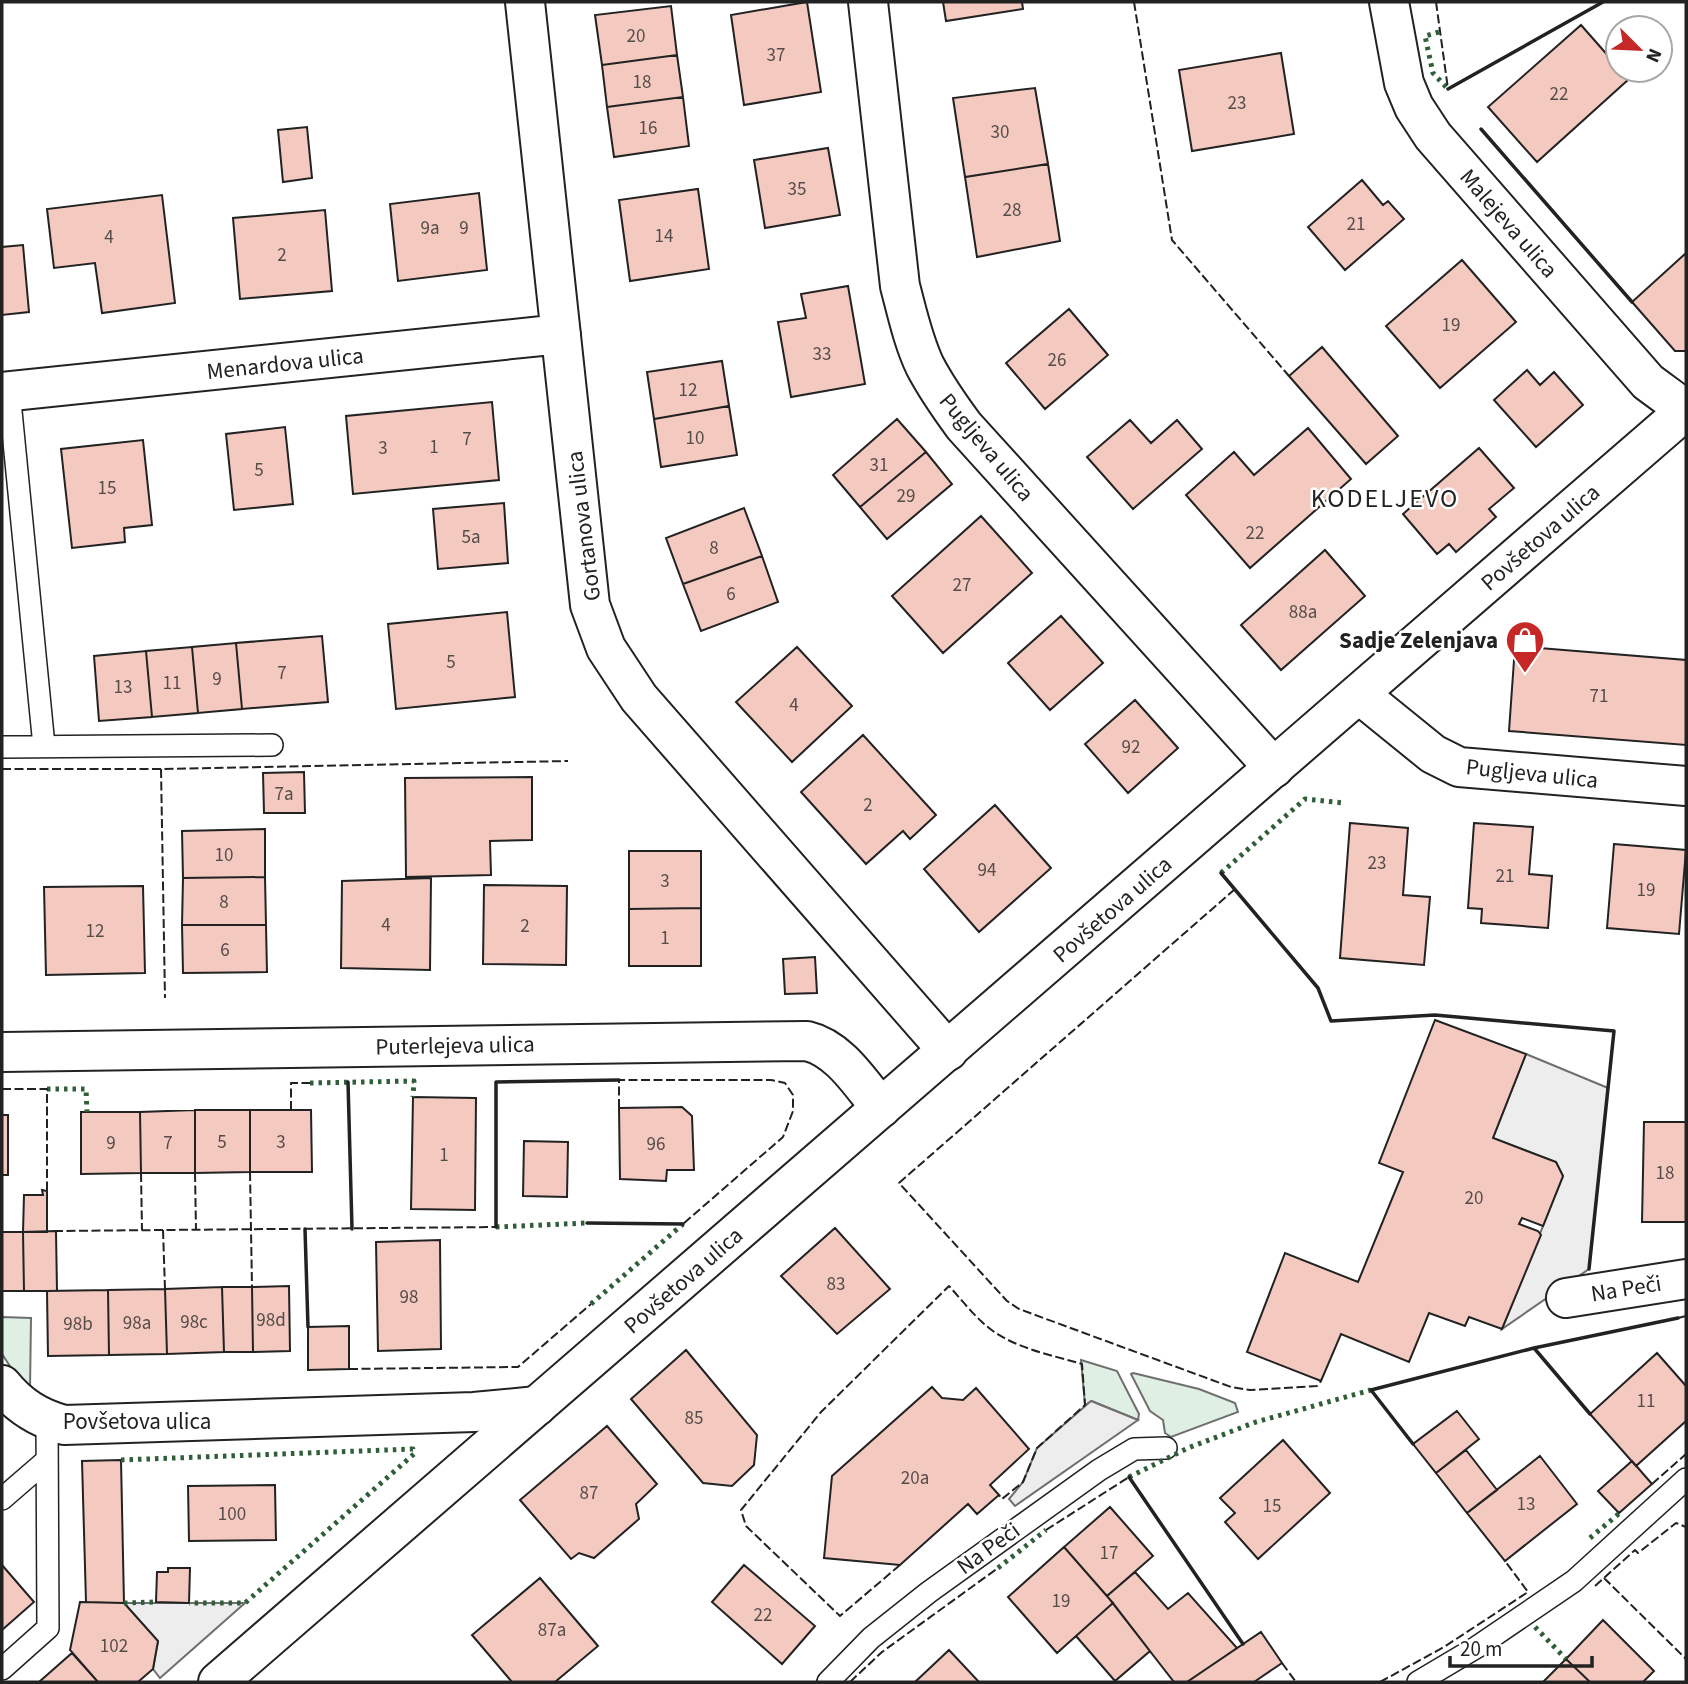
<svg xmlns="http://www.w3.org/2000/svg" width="1688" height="1684" font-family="'Source Sans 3',sans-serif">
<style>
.green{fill:#e0efe3;stroke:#6f6f6f;stroke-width:2}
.parking{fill:#ededed;stroke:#6f6f6f;stroke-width:2}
.building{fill:#f3c9c0;stroke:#222;stroke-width:2}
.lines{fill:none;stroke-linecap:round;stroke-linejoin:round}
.service-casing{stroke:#222;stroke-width:24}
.minor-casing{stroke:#222;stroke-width:42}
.tertiary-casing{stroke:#222;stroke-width:42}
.service{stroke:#fff;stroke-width:21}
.minor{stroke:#fff;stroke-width:38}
.tertiary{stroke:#fff;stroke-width:38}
.hedge{stroke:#2f5e38;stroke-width:5;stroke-dasharray:3.5 5;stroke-linecap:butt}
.fence{stroke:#222;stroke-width:2;stroke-dasharray:9 3.5;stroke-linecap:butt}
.wall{stroke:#222;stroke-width:3.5}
.labels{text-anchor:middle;stroke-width:5;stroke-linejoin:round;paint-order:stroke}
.number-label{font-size:19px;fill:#564c4a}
.street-label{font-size:23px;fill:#222;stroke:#fff}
.poi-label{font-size:23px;font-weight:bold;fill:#222;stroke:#fff;text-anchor:end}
.quarter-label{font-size:26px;letter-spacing:2px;fill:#222;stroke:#fff}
</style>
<rect width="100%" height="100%" fill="#fff"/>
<path class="green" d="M2 1317 31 1318 30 1389 21 1383 2 1354Z
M1081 1360 1117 1371 1139 1414 1138 1420 1092 1401 1085 1405Z
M1133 1373 1199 1389 1235 1403 1238 1412 1171 1437 1165 1433 1163 1420 1150 1411 1131 1374Z"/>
<path class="parking" d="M1526 1054 1608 1088 1589 1269 1502 1329 1563 1176 1556 1162 1493 1138Z
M1091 1401 1138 1420 1015 1506 1009 1499 1023 1482 1037 1448Z
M124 1603H245L160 1678 153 1669 158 1641Z"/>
<path class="building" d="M807 2 821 92 744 105 731 15Z
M943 2H1022L1023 9 946 21Z
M671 6 677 55 602 65 595 15Z
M1581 25 1618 67V70L1629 79 1537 162 1488 107Z
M1281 53 1294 134 1192 151 1179 70Z
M677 55 683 97 607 107 602 65Z
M1035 88 1048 164 965 177 953 98Z
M683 97 689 146 614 157 607 107Z
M307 127 312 178 283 182 278 130Z
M828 148 840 215 765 228 754 160Z
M1048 164 1060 241 977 257 965 177Z
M1362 180 1383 205 1388 201 1404 219 1345 270 1308 227Z
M698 189 709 269 630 281 619 200Z
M479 193 487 270 398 281 390 204Z
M162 195 175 303 102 313 95 263 54 268 47 209Z
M325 210 332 291 240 299 233 218Z
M23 245 29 312 2 315V247Z
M1686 253V351H1675L1632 302Z
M1462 260 1516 322 1440 388 1386 326Z
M848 286 865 384 791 397 778 322 806 318 801 294Z
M1069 309 1108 355 1045 409 1006 363Z
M1322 347 1398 436 1366 464 1289 376Z
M722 361 729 406 654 419 647 372Z
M1527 370 1540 385 1554 372 1583 405 1536 447 1494 400Z
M492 402 499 480 353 494 346 416Z
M729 406 737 455 661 467 654 419Z
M897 419 926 452 860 507 833 475Z
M1130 420 1151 443 1177 420 1202 449 1133 509 1087 457Z
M285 427 293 504 234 510 226 434Z
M1308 428 1351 479 1250 568 1186 495 1234 452 1254 475Z
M143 440 152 525 124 528 125 542 72 548 61 449Z
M1479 448 1514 488 1489 509 1496 517 1456 552 1449 544 1437 554 1403 514Z
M926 452 952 484 887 539 860 507Z
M504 503 508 563 438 569 433 509Z
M744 508 762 556 683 584 666 538Z
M981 516 1032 573 943 653 892 596Z
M1325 550 1365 596 1281 670 1241 625Z
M762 556 778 602 701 631 683 584Z
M507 612 515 697 396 709 388 624Z
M1061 616 1103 663 1050 710 1008 663Z
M322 636 328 702 242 709 236 643Z
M236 643 242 709 198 713 192 647Z
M1515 646 1686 660V745L1509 731Z
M192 647 198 713 152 717 146 651Z
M797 647 852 706 792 762 736 702Z
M146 651 152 717 99 721 94 656Z
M1135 700 1178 748 1128 793 1085 744Z
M863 735 936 815 910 839 903 831 866 864 801 792Z
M304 772 305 813H264L263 773Z
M532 777V840L490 841 491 875 406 877 405 778Z
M995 805 1051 868 979 932 924 869Z
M1350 823 1408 828 1403 895 1430 897 1424 965 1340 958Z
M1474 823 1533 827 1529 874 1552 876 1548 928 1481 923 1482 909 1468 908Z
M265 829V877L183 878 182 831Z
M1614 844 1686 850 1679 934 1607 928Z
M629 851H701V908L629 909Z
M265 877 266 925H182L183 878Z
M431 878 430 970 341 968 342 881Z
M484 885 567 886 566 965 483 964Z
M143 886 145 973 46 975 44 887Z
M701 908V966H629V909Z
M182 925H266L267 972 183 973Z
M815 957 817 993 785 994 783 959Z
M1435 1020 1526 1054 1493 1138 1556 1162 1563 1176 1543 1226 1522 1218 1519 1224 1538 1231 1541 1235 1502 1329 1469 1317 1465 1326 1429 1313 1409 1362 1341 1334 1321 1381 1247 1352 1285 1253 1358 1282 1403 1172 1379 1163Z
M413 1097 476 1098 475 1210 411 1209Z
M682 1107 692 1116 694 1170H667L666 1181 620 1179 619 1108Z
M195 1110V1173H141L140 1112Z
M195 1110H250V1172L195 1173Z
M250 1110H311L312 1172H250Z
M81 1112H140L141 1173 81 1174Z
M2 1115H8V1175H2Z
M1644 1122H1686V1222H1642Z
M524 1141 568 1142 567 1197 523 1196Z
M42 1190 47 1191V1232H23L24 1195H43Z
M835 1228 890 1289 837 1334 781 1276Z
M56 1231 57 1291H24L23 1232Z
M2 1232H23L24 1291H2Z
M440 1240 441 1349 378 1351 376 1242Z
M289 1286 290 1351 253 1352 252 1287Z
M222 1287 224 1352 167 1354 165 1289Z
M222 1287H252L253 1352H224Z
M165 1289 167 1354 109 1355 108 1290Z
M108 1290 109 1355 48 1356 47 1291Z
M349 1326V1369L308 1370V1327Z
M686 1350 757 1435 754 1465 732 1486 703 1483 631 1399Z
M1657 1353 1686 1386V1421L1636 1466 1590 1414Z
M932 1387 942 1398 963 1400 976 1388 1029 1449 990 1485 999 1495 977 1514 968 1504 900 1565 824 1558 832 1476Z
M1457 1411 1479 1439 1436 1473 1413 1444Z
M607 1426 657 1484 636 1504 639 1519 594 1558 579 1553 571 1559 520 1500Z
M1283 1440 1330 1493 1258 1559 1225 1522 1235 1513 1220 1498Z
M1466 1450 1497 1490 1467 1513 1436 1473Z
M1540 1456 1577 1504 1505 1561 1467 1513Z
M121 1460 124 1603 86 1602 82 1461Z
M1632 1461 1652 1484 1619 1513 1598 1491Z
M275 1485 276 1540 189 1541 188 1486Z
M1110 1507 1153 1556 1107 1596 1064 1547Z
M1064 1547 1113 1603 1057 1653 1008 1597Z
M2 1565 34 1602 2 1630Z
M744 1565 815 1626 782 1664 712 1602Z
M168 1568H190L189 1603 156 1602 157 1572H168Z
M1135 1572 1168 1609 1188 1593 1237 1648 1187 1682H1174L1107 1596Z
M540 1578 598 1646 555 1682H512L472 1635Z
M80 1602 124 1603 158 1641 153 1669 138 1682H98L70 1650Z
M1113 1603 1150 1651 1115 1681 1076 1636Z
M1603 1620 1654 1671 1643 1682H1590L1566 1659Z
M1261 1632 1282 1663 1254 1682H1187Z
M949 1650 979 1682H915Z
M72 1653 98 1682H39Z
M1566 1659 1590 1682H1543Z"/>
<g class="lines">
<g class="service-casing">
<path id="service" d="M9 391 44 746
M2 747 272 745
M2 1499 47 1460
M2 1669 48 1628 47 1420
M828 1682 871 1638 929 1592 1099 1470 1134 1449 1166 1448
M1418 1682 1477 1647 1574 1581 1686 1479"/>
</g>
<g class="minor-casing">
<path id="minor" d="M525 2 590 605 606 648 639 698 948 1051
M868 2 900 286C907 312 913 341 925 366 936 387 950 407 964 426L1274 768
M1389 2 1404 83 1414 107 1433 136 1648 382 1686 410
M2 392 561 334
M1359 694 1433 754 1459 767 1686 786
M2 1052 807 1041C840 1049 860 1083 881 1108
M1566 1298 1686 1279
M2 1385C19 1406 38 1418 64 1425L474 1412 537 1406"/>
</g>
<g class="tertiary-casing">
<path id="tertiary" d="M218 1682 1686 410"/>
</g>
<use href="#service" class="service"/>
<use href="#minor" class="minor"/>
<use href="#tertiary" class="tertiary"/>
<path class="hedge" d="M1439 32 1425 36 1433 73 1448 89
M1221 873 1305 799 1344 803
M310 1083 414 1081 413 1097
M47 1089H86L87 1112
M496 1227 587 1223
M591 1304 683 1224
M121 1460 413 1449 414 1454 245 1603H189
M1129 1477 1188 1448 1256 1422 1371 1390
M1590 1538 1622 1511
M998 1568 1046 1530
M124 1603 156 1602
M1535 1627 1566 1659"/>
<path class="fence" d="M1134 2 1172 240 1289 376
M1436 2 1448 89
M2 769H161L568 761
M161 769 165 998
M1235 889 899 1183 1007 1301 1019 1309 1231 1387 1250 1390 1317 1386 1321 1381
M2 1089H47V1191
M619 1108V1080H771L785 1083 793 1095V1111L783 1137 683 1224
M291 1110V1083H310
M250 1172 252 1287
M141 1173 142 1230
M195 1173 196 1230
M163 1230 165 1289
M54 1231 496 1227
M1678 1318 1686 1316
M349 1369 518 1367 591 1304
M1652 1484 1686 1454
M1046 1530 1129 1477
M900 1565 840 1616 746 1526 741 1510 821 1412 949 1286C960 1298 970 1311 982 1322 1008 1347 1048 1354 1082 1364L1085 1405 1037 1448 1023 1482 1002 1499 999 1495
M1604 1578 1686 1659
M1595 1586 1635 1550 1638 1553 1676 1523 1686 1527
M1282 1663 1296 1682
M850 1682 882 1652 998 1568
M1380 1682 1444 1647 1528 1592 1505 1561"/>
<path class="wall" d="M1448 89 1603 2
M1481 129 1632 302
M1221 873 1318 988 1331 1021 1435 1015 1614 1031 1589 1269
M348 1082 352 1229
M587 1223 683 1224
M496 1227V1082L619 1080
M305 1229 308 1327
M1534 1348 1590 1414
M1413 1444 1371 1390 1534 1348 1678 1318
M1129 1477 1243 1644"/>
</g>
<defs>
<g id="shop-pin" transform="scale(2.0125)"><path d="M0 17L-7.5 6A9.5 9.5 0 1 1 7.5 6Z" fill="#c62828" stroke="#fff"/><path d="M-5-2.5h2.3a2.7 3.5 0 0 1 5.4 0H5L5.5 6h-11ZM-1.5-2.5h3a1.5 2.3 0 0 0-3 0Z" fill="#fff"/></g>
</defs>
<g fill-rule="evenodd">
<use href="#shop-pin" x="1525" y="640"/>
</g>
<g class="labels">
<g class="number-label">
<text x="636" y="42">20</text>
<text x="776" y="61">37</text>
<text x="642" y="88">18</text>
<text x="1559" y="100">22</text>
<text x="1237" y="109">23</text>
<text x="648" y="134">16</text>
<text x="1000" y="138">30</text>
<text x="797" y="195">35</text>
<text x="1012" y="216">28</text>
<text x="1356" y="230">21</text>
<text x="430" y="234">9a</text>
<text x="464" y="234">9</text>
<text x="664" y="242">14</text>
<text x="109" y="243">4</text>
<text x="282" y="261">2</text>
<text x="1451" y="331">19</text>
<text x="822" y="360">33</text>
<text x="1057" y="366">26</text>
<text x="688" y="396">12</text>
<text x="695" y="444">10</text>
<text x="467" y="445">7</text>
<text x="434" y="453">1</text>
<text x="383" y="454">3</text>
<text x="879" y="471">31</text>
<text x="259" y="476">5</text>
<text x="107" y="494">15</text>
<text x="906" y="502">29</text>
<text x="1255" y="539">22</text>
<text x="471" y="543">5a</text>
<text x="714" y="554">8</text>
<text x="962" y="591">27</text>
<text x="731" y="600">6</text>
<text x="1303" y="618">88a</text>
<text x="451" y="668">5</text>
<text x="282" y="679">7</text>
<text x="217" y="685">9</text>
<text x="172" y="689">11</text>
<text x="123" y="693">13</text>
<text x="1599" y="702">71</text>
<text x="794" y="711">4</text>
<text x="1131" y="753">92</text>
<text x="284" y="800">7a</text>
<text x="868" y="811">2</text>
<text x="224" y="861">10</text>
<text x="1377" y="869">23</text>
<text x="987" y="876">94</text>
<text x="1505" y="882">21</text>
<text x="665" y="887">3</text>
<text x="1646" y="896">19</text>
<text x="224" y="908">8</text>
<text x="386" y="931">4</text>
<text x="525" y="932">2</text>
<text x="95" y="937">12</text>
<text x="665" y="944">1</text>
<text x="225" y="956">6</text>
<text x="222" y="1148">5</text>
<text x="281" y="1148">3</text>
<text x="111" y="1149">9</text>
<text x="168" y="1149">7</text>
<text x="656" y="1150">96</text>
<text x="444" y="1161">1</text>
<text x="1665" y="1179">18</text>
<text x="1474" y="1204">20</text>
<text x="836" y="1290">83</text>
<text x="409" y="1303">98</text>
<text x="271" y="1326">98d</text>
<text x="194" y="1328">98c</text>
<text x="137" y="1329">98a</text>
<text x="78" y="1330">98b</text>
<text x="1646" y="1407">11</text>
<text x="694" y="1424">85</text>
<text x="915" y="1484">20a</text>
<text x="589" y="1499">87</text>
<text x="1526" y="1510">13</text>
<text x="1272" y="1512">15</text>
<text x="232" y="1520">100</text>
<text x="1109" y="1559">17</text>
<text x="1061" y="1607">19</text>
<text x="763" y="1621">22</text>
<text x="552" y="1636">87a</text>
<text x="114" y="1652">102</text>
</g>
<g class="street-label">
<text transform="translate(1509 223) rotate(49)" y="8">Malejeva ulica</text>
<text transform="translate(285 363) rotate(-6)" y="8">Menardova ulica</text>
<text transform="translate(987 447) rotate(50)" y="8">Pugljeva ulica</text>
<text transform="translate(583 526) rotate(-97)" y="8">Gortanova ulica</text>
<text transform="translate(1540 537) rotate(-41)" y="8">Povšetova ulica</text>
<text transform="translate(1532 773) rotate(6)" y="8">Pugljeva ulica</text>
<text transform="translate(1112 909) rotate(-41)" y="8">Povšetova ulica</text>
<text transform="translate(455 1045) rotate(-1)" y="8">Puterlejeva ulica</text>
<text transform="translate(683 1280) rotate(-41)" y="8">Povšetova ulica</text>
<text transform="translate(1626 1288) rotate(-9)" y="8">Na Peči</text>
<text x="137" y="1429">Povšetova ulica</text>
<text transform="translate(988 1548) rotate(-36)" y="8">Na Peči</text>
</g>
<g class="poi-label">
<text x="1498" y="648">Sadje Zelenjava</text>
</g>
<g class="quarter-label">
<text x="1385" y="507">KODELJEVO</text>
</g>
</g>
<rect width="1688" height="1684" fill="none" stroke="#222222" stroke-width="7"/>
<g transform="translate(1639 49) rotate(114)"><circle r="33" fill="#ffffff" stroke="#a7a7a7" stroke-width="2"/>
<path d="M0-5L12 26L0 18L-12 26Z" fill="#c62828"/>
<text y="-10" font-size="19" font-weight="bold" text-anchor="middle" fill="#222222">N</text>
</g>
<path d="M1450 1656v10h142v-10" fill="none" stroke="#222222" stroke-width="3.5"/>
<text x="1460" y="1656" font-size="21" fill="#222222" stroke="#ffffff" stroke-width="5" paint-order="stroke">20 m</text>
</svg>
